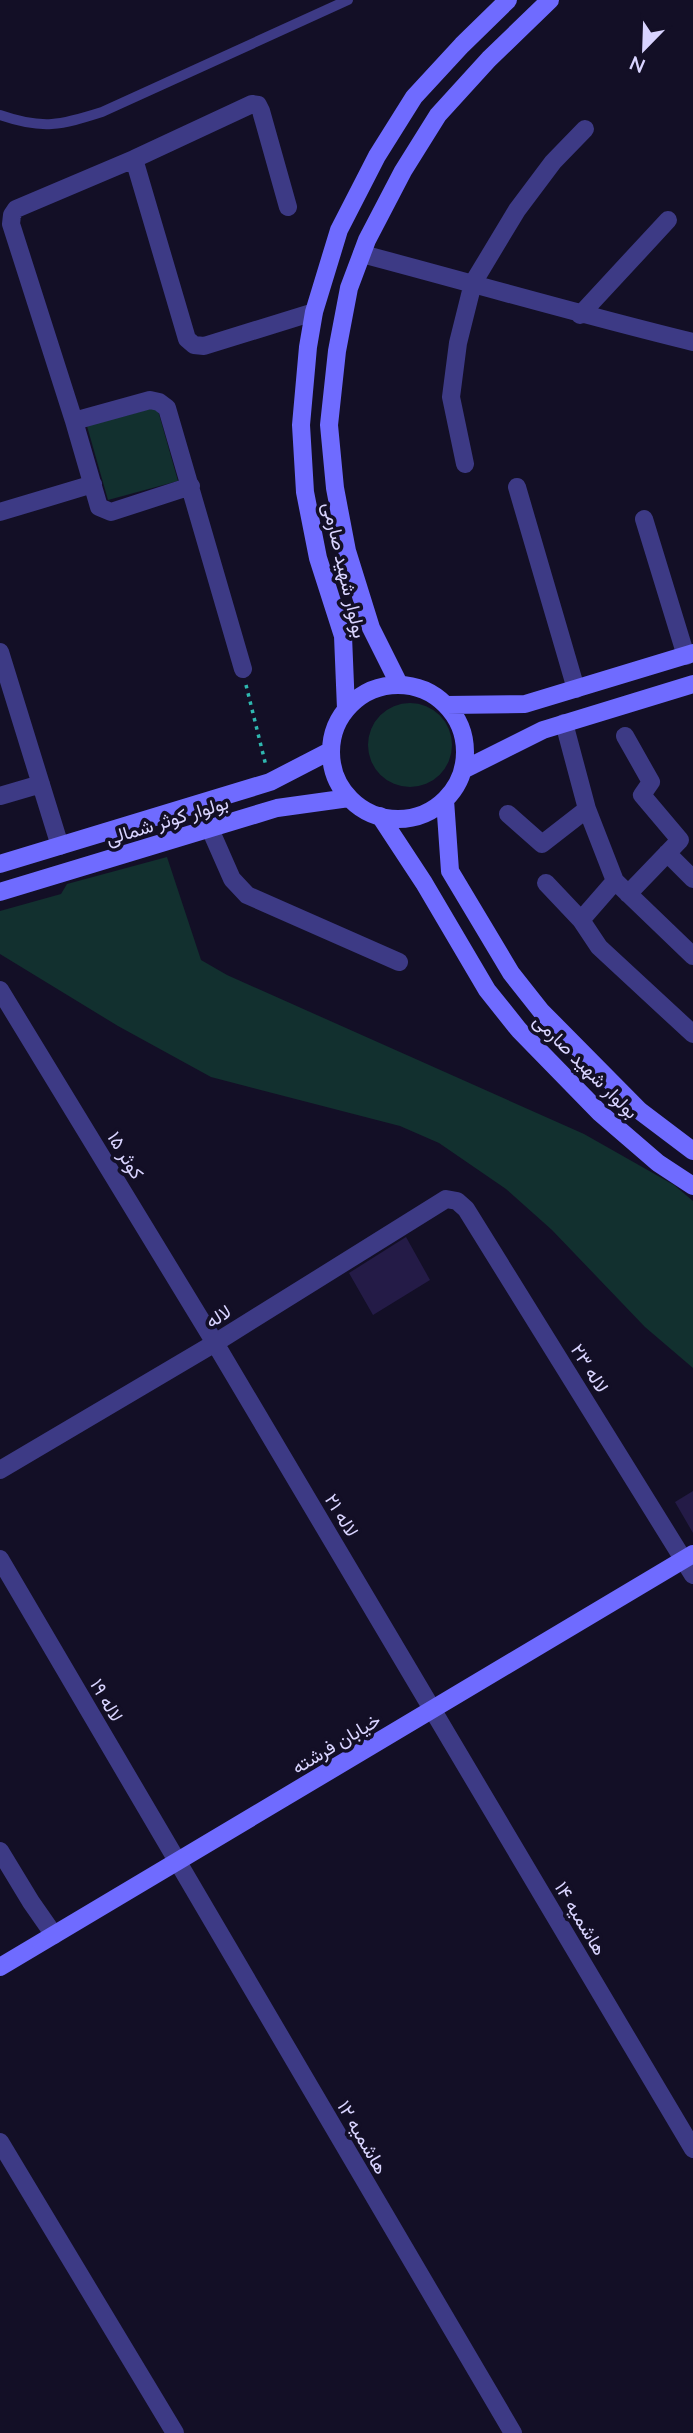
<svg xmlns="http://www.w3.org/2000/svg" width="693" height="2433" font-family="Lato,Vazirmatn,sans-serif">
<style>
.green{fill:#12302f}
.building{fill:#241b47}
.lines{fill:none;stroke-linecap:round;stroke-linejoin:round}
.path{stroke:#2fb8b0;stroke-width:3.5;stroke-dasharray:3.5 5;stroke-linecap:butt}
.lane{stroke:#3d3a85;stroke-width:10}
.street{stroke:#3d3a85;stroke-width:18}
.secondary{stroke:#6f6bff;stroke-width:18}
.labels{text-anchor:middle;stroke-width:7;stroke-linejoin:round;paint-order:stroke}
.street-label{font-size:19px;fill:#d9d4ff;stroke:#130f26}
</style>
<rect width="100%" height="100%" fill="#130f26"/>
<path class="green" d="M157 407 178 481 108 500 87 426Z
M368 745a42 42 0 1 1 84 0a42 42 0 1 1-84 0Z
M167 857 201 960 227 975 584 1134 674 1185 693 1201V1368L645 1327 552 1230 506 1189 439 1143 400 1126 211 1077 118 1026 0 954V911L61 894 67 884Z"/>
<path class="building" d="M406 1237 430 1280 373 1315 349 1273Z
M693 1491V1533L675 1502Z"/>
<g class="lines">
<path class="path" d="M246 685 266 766"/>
<path class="lane" d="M0 115C43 130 61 125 102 112L348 0"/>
<path class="street" d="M134 159 187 339 194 345 204 346 314 312
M362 254C472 283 582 315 693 342
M580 315 668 220
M74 421 150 400 159 402 167 408 243 669
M465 464 451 397 458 343 473 283 517 210 553 162 585 129
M191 486 111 512 99 507 74 421 11 224 12 215 16 209 134 159 252 104 258 105 261 111 288 207
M517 487 576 689
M0 512 93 484
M644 519 686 656
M0 652 60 846
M564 723 587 809 615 881 693 956
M625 736 651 782 642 795 680 840 628 894
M0 796 41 784
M508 814 542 844 587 809
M210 829 232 879 247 895 399 962
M667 853 693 879
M546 883 581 920 599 947 693 1034
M581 920 615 881
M0 990 215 1343 693 2149
M0 1470 215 1343 446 1199 457 1201 466 1209 693 1575
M0 1559 513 2433
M0 1851 31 1902 54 1935
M0 2142 175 2433"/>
<path class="secondary" d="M399 684 371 628 347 551 335 488 329 425 337 351 349 288 367 240 403 171 438 115 489 59 550 0
M331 752a67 67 0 1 1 134 0a67 67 0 1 1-134 0Z
M446 705 525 704 693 653
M346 709 343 636 318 558 305 492 301 425 308 347 314 312 339 230 377 156 414 97 462 45 508 0
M463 770 543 730 693 684
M445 800 450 871 511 973 541 1011 640 1111 693 1151
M380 816 424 883 487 990 519 1030 600 1113 658 1163 693 1186
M0 864 270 782 330 751
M0 892 277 808 349 798
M0 1967 693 1554"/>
</g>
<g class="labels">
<g class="street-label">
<text transform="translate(345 570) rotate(77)" y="7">بولوار شهید صارمی</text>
<text transform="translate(167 820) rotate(-17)" y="7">بولوار کوثر شمالی</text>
<text transform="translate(586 1066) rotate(45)" y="7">بولوار شهید صارمی</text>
<text transform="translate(126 1155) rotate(59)" y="7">کوثر ۱۵</text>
<text transform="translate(218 1316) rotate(-32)" y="7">لاله</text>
<text transform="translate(590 1368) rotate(58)" y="7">لاله ۲۳</text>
<text transform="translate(342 1515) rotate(59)" y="7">لاله ۲۱</text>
<text transform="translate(107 1700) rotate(60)" y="7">لاله ۱۹</text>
<text transform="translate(336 1743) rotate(-31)" y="7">خیابان فرشته</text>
<text transform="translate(581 1918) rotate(59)" y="7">هاشمیه ۱۴</text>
<text transform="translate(363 2137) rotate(60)" y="7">هاشمیه ۱۲</text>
</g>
</g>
<g transform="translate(644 49) rotate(203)" stroke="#130f26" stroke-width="5" paint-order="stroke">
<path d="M0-5L12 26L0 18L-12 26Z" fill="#d9d4ff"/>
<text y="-10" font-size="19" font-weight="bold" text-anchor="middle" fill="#d9d4ff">N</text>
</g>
</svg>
